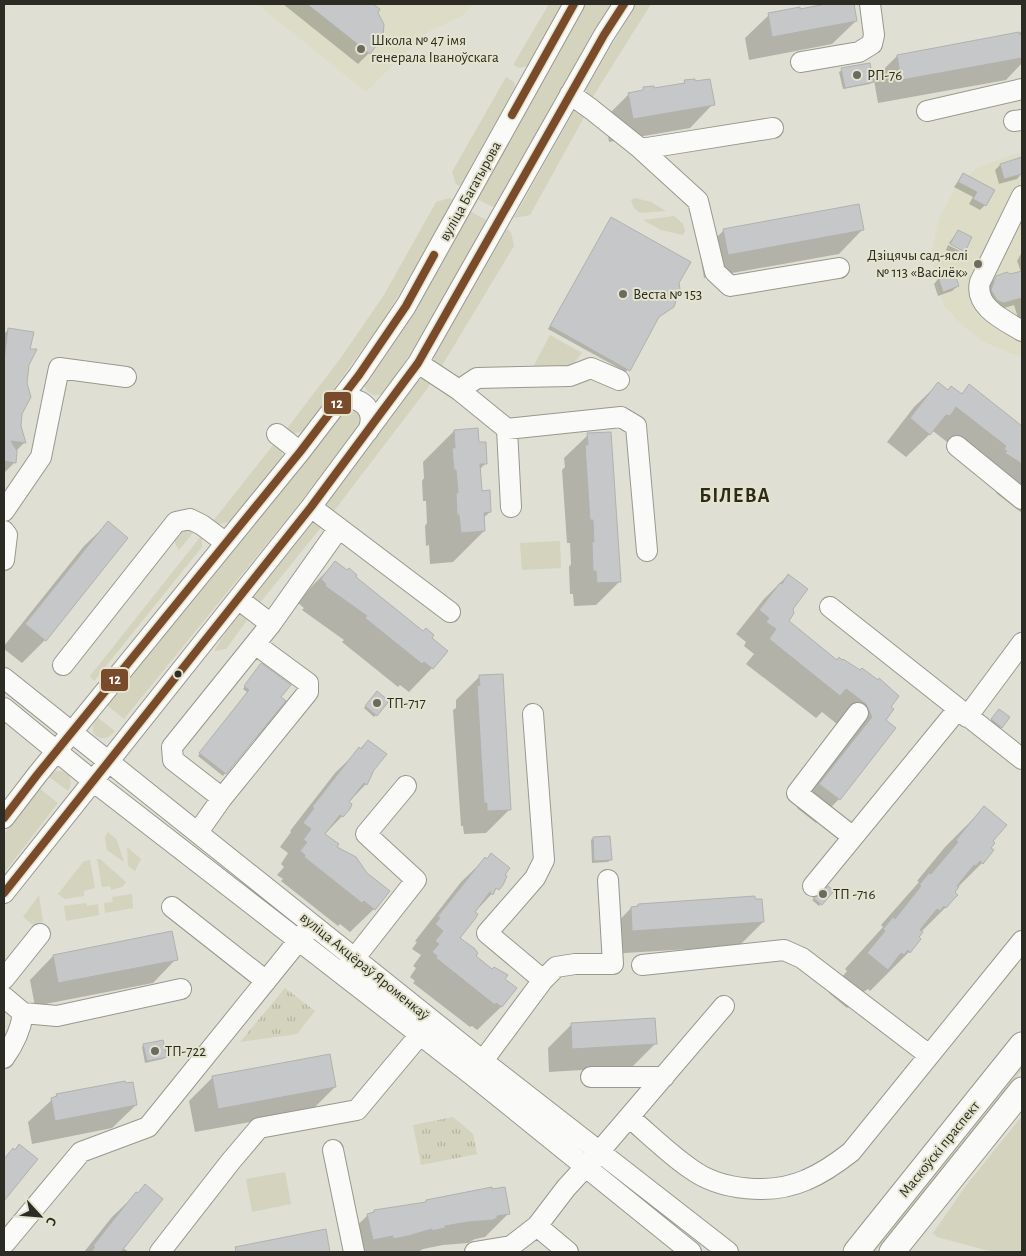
<svg xmlns="http://www.w3.org/2000/svg" width="1026" height="1256" font-family="'Alegreya Sans',sans-serif">
<style>
.built{fill:#ddddc7}
.green{fill:#d4d3be}
.park{fill:url(#park-tufts)}
.shadow{fill:#0003}
.building{fill:#c5c7c8;stroke:#b1b2b0}
.lines{fill:none;stroke-linecap:round;stroke-linejoin:round}
.minor-casing{stroke:#98988f;stroke-width:22}
.major-casing{stroke:#98988f;stroke-width:27}
.minor{stroke:#fafaf8;stroke-width:20}
.major{stroke:#fafaf8;stroke-width:25}
.bus-1-casing{stroke:#e4e4ce;stroke-width:11}
.bus-1{stroke:#7a4b2a;stroke-width:8}
.poi-dot{fill:#6b6b61;stroke:#e4e4ce;stroke-width:2}
.bus-dot{fill:#2d2c24;stroke:#e4e4ce;stroke-width:2}
.labels{text-anchor:middle;stroke-width:4;stroke-linejoin:round;paint-order:stroke}
.poi-label{font-size:15px;fill:#2d2c24;stroke:#e4e4ce;text-anchor:start}
.street-label{font-size:15px;fill:#2d2c24;stroke:#e4e4ce}
.district-label{font-size:20px;font-weight:bold;letter-spacing:1px;fill:#2c2b1a;stroke:#e4e4ce}
.line-badge{stroke:#e4e4ce;stroke-width:2}
.badge-label{font-size:14px;text-anchor:middle;font-weight:bold;fill:#fff}
</style>
<defs>
<pattern id="park-tufts" width="24" height="20" patternUnits="userSpaceOnUse" patternTransform="scale(1.25)"><rect width="24" height="20" fill="#d4d3be"/><path d="M3 7l-1-3M5 7V3M7 7l1-3M15 17l-1-3M17 17v-4M19 17l1-3" fill="none" stroke="#b6b5a3"/></pattern>
</defs>
<rect width="100%" height="100%" fill="#dfdfd3"/>
<path class="built" d="M257 4H473L464 15 426 33 366 92Z
M1022 153V356L1010 353 984 342 963 326 944 306 935 276 932 252 938 221 957 184 979 167 1010 155Z"/>
<path class="green" d="M549 4H564L529 65 520 68 513 65Z
M585 4H612L591 35 495 208 475 198 572 22Z
M636 4H651L592 98 587 94 586 89Z
M506 77 514 82 515 87 460 186 456 184 452 172Z
M575 109 587 112 530 215 514 218Z
M450 198 453 200 430 242 382 323 303 430C297 434 292 434 285 431L340 359 384 295 436 202Z
M635 198 651 202 666 211 640 213 634 208 631 200Z
M468 210 488 221 438 309 386 391C377 398 369 396 364 386L367 378Z
M674 216 683 224 685 231 683 235 661 230 643 220Z
M507 229 511 232 514 246 440 369 435 364 434 356Z
M550 335 582 353 569 369H532Z
M423 378 433 379 427 389 331 515 325 506 326 500 415 383Z
M346 409C353 409 357 410 362 416L359 427 290 515 124 719 107 705Z
M278 439 282 448V456L229 522 219 524 213 521Z
M317 522 323 525 259 604 226 649 214 651 241 608 307 523Z
M178 528H197L179 550C173 542 174 537 178 528Z
M202 535V547L94 681 90 676Z
M560 541 561 568 522 570 520 543Z
M97 717 115 731C103 747 84 733 97 717Z
M56 771H62L69 775 71 783 68 791 48 776 52 772Z
M39 788 58 803 4 873V834Z
M108 832 117 840 124 862 107 850 105 837Z
M127 847 141 859 135 871 128 866Z
M97 859H100L126 882 122 887 111 890 110 886 102 887Z
M90 860 95 888 84 891V896L65 899 58 894 84 861Z
M132 894 133 908 105 913 104 903 113 902 112 897Z
M39 895 43 922 40 926 36 927 23 917Z
M86 903 87 906 98 904 99 915 66 921 64 906Z
M1022 1058V1070L875 1252H867Z
M1022 1116V1252H993L937 1237 933 1233 965 1187Z
M285 1172 291 1204 252 1212 246 1179Z"/>
<path class="park" d="M285 988 315 1011 297 1034 240 1042Z
M453 1117 473 1134 477 1154 421 1165 413 1125Z"/>
<path class="shadow" d="M283 4H365L377 13 369 53 358 64Z
M822 4H853L856 21 832 44 749 60 745 38 769 15 819 7Z
M1022 32V63L1006 80 878 103 874 80 870 84 843 89 839 72 842 70 872 81 897 56Z
M685 82 713 104 690 128 609 142 605 118 629 94 640 92 644 89 653 90 682 85Z
M1000 165 1022 173 1017 179 999 184 995 170Z
M963 174 993 190 985 205 980 210 969 204 973 197 954 187Z
M611 218 657 318 626 372 548 329Z
M724 230H862L839 254 704 278 700 254Z
M958 231 964 250 949 243Z
M948 245 962 252 958 256 946 250Z
M1022 252V325L1020 324 1014 305 995 311 987 306 988 285 997 277 1009 276 1021 272 1017 261Z
M939 278 958 286 952 291 938 296 934 284Z
M8 330 29 350 20 426 24 443 16 451 15 462 4 473V334Z
M938 384 948 391 960 395 970 386 1022 427V513L996 493 1000 489 983 470 933 431 906 457 887 442 914 407Z
M454 431 477 444 486 463 479 470 481 492 490 512 483 518 484 531 453 562 430 564 429 545 426 546 425 526 427 523 426 501H423L422 481 424 478 423 462Z
M588 435 620 581 596 605 574 606 573 594H570L569 567 571 564 570 543H567L562 470 565 467 564 458Z
M108 523 45 640 22 663 4 649V646L84 546Z
M335 563 354 578 432 668 409 692 400 685 398 687 342 642 344 640 302 610 304 608 298 603 312 586Z
M788 575 791 609 787 622 889 707 884 720 895 728 839 799 816 823 797 808 849 741 842 728 822 712 816 718 746 664 754 654 744 646 746 642 736 634 764 599Z
M259 667 279 697 284 701 223 776 198 756 247 692 243 689Z
M479 677 510 809 486 833 464 834 463 826H461L453 710 456 708V700Z
M375 695 376 715 374 717 364 708Z
M997 713 1001 727 999 729 990 722Z
M368 741 373 770 366 784 348 803 349 809 324 835 335 848 366 874 374 909 350 932 340 924 338 926 281 881 283 879 277 875 284 867 281 864 288 853 280 847 291 832 290 831 335 773Z
M984 808 982 863 958 887 946 907 921 932 909 952 870 991 868 989 862 993 847 1008 829 993 847 971 845 969 883 927 881 925 919 882 917 881 945 847Z
M593 838 611 859 608 862 592 863 591 840Z
M491 855 503 875 501 884 474 913 458 938 474 956 515 989 501 1007 477 1030 472 1026 470 1027 413 983 415 981 410 977 416 968 413 966 421 955 412 949 417 942 415 941 461 882 485 859 486 860Z
M832 891 819 906 812 900 814 899Z
M638 905 763 922 739 946 609 954 608 932 631 908H636Z
M53 956 176 959 153 983 35 1006 30 980Z
M572 1024 655 1044 632 1067 549 1072 548 1048Z
M144 1045 165 1057 163 1059 145 1063 142 1047Z
M213 1077 335 1087 311 1111 195 1132 189 1101Z
M57 1095 136 1105 112 1128 32 1144 28 1122Z
M136 1194 123 1248 129 1252H84L112 1217Z
M426 1201 509 1213 485 1237 475 1239 468 1243 443 1245 423 1249 418 1252H347L344 1238 368 1215 374 1211 424 1204Z
M325 1231 329 1252H238L244 1247Z"/>
<path class="building" d="M307 4H373L380 9 378 13 384 24 383 37 370 54Z
M821 4H854L857 21 772 37 768 13 800 7V9L821 5Z
M1019 32V34H1022V58L901 80 897 55Z
M870 63 874 82 845 88 841 68Z
M695 79V81L710 79 715 105 633 119 628 93 643 90V87L654 86V88L685 83 684 80Z
M1022 157V174L1004 179 1000 164Z
M963 173 995 190 986 206 973 199 977 192 958 182Z
M859 204 864 230 728 255 723 229Z
M611 217 691 262 679 283 680 289 674 307 659 317 630 371 550 326Z
M958 230 972 237 965 252 950 244Z
M954 271 959 286 943 292 938 277Z
M1022 271V298L1003 303 997 300 991 290 996 276 1007 272 1010 274Z
M8 328 34 332 30 349H37L29 365 27 383 31 397 22 414 21 426 26 443 11 441 17 451 16 463 4 461V360Z
M938 382 948 390 951 386 962 394 969 384 1022 426V464L1005 453 1007 451 1004 449 1006 446 956 407 950 416 946 415 930 435 910 418Z
M478 428 479 442H486L487 464H480L482 491 490 490 491 512 484 513 485 531 461 533 459 515H457L456 493H458L456 470H454L452 448H455L454 430Z
M611 432 621 582 597 583 596 571H593L592 542H594L593 520H590L585 445H588L587 433Z
M108 521 128 538 46 641 25 624Z
M335 561 347 570 349 568 357 575 356 577 423 631 426 628 434 635 432 638 448 651 433 669 424 662 422 664 365 618 367 616 325 586 326 584 321 579Z
M788 574 808 589 793 609 794 613 789 621 837 660 839 657 842 660 843 659 860 670 862 668 878 680 879 678 899 696 891 707 894 709 886 720 896 728 840 800 819 784 872 717 866 704 846 689 840 696 769 639 776 629 766 622 769 618 759 610 780 583 782 584Z
M261 663 291 685 281 697 286 701 226 774 199 753 249 690 244 686Z
M503 674 511 810 487 811V803H484L477 686 480 685 479 675Z
M377 691 389 701 377 716 365 706Z
M999 709 1010 717 1002 728 991 719Z
M368 740 387 754 374 770 367 785 364 783 349 802 352 804 350 809 343 817 340 815 325 834 339 844 337 847 356 857 367 873 390 891 375 910 364 901 362 903 304 857 305 855 300 851 307 842 303 840 311 829 303 823 314 808 312 807 359 747 361 749Z
M984 806 1007 825 993 841 995 843 991 848 994 850 983 864 980 861 976 866 974 865 957 886 959 887 955 892 958 895 954 899 946 908 944 906 940 911 937 909 920 930 923 932 919 937 921 939 910 953 908 950 904 955 901 953 888 970 867 953 885 931 883 929 893 917 895 919 921 886 919 885 929 873 931 874 958 842 956 840Z
M610 836 612 860 594 861 593 837Z
M491 853 510 868 505 875 507 876 503 885 499 890 496 888 493 895 490 892 475 912 478 914 475 919 460 938 474 948 478 953 476 956 492 969 494 967 508 975 505 979 517 988 502 1007 496 1003 495 1005 436 958 437 956 432 952 439 944 435 941 443 931 435 924 440 918 438 916 485 857 487 859Z
M828 886 834 891 822 905 813 898 822 894Z
M755 896V899H762L764 922 632 931 631 907 638 906V904Z
M172 931 178 960 58 983 53 955Z
M655 1018 657 1044 572 1049 571 1023Z
M163 1040 167 1057 147 1061 143 1044Z
M330 1054 336 1087 218 1109 212 1076Z
M125 1081 126 1083 133 1082 137 1105 55 1121 51 1098 57 1096 56 1094Z
M19 1144 38 1159 4 1201V1159L13 1148 15 1150Z
M145 1184 163 1199 121 1252H91L95 1247 93 1246 111 1223 136 1192 138 1193Z
M492 1187V1189L505 1187 510 1214 497 1216V1218L493 1220 468 1222 445 1226V1228L432 1231V1229L408 1236 393 1239V1236L373 1240 367 1214 374 1212V1210L426 1202V1200Z
M326 1229 330 1252H236L235 1247Z"/>
<g class="lines">
<g class="minor-casing">
<path id="minor" d="M801 62 859 52 872 44 874 35 870 4
M570 94 591 109 641 149 698 201 715 272 730 286 839 268
M927 111 1022 89
M1014 121 1022 120
M641 149 773 128
M1022 196 980 282C974 307 1004 320 1022 331
M418 363 459 390 507 429 621 417 636 426 647 551
M459 390 477 378 570 376 591 368 619 380
M336 405C356 390 378 408 368 431
M507 429 511 507
M277 434 300 452
M957 446 1022 499
M311 507 450 612
M4 511 41 457 59 368 126 377
M4 531 7 535 4 560
M238 599 271 624
M830 607 1022 759
M63 665 176 522 190 519 202 525 226 543
M4 678 483 1061 728 1252
M4 708 93 781 472 1075 691 1252
M533 714 544 860 535 878 487 933 543 980
M967 717 1022 643
M222 798 173 760 172 747 271 624 339 528
M4 818 37 775 300 452 359 375 406 306 574 4
M198 832 222 798 308 692V683L255 644
M853 837 797 793 858 713
M813 886 958 709
M4 893 311 507 418 363 604 35 624 4
M172 907 266 981
M642 965 784 950 802 958 929 1055
M346 969 416 880 366 834 406 786
M4 979 40 934
M4 997 23 1013C21 1030 14 1044 4 1058
M23 1013 57 1016 181 989
M476 1070 543 980 556 967 575 964H613L608 880
M591 1077H664
M629 1117C649 1134 669 1154 691 1169 721 1191 772 1195 806 1180 823 1173 837 1163 851 1152L1022 941
M333 1150 354 1252
M537 1226 568 1252
M5 1243 81 1152 148 1127 307 930
M160 1252 231 1161 259 1128 357 1110 428 1025
M475 1252 511 1246 537 1226 566 1188 599 1152 724 1006"/>
</g>
<g class="major-casing">
<path id="major" d="M856 1252 1022 1045
M892 1252 1022 1090"/>
</g>
<use href="#minor" class="minor"/>
<use href="#major" class="major"/>
<g class="bus-1-casing">
<path id="bus-1" d="M512 115 574 4
M4 818 37 775 300 452 359 375 406 306 434 255
M4 893 311 507 418 363 604 35 624 4"/>
</g>
<use href="#bus-1" class="bus-1"/>
</g>
<g class="poi-dot">
<circle cx="361" cy="49" r="5"/>
<circle cx="857" cy="75" r="5"/>
<circle cx="978" cy="264" r="5"/>
<circle cx="623" cy="294" r="5"/>
<circle cx="377" cy="703" r="5"/>
<circle cx="823" cy="894" r="5"/>
<circle cx="155" cy="1051" r="5"/>
</g>
<circle class="bus-dot" cx="178" cy="674" r="4.5"/>
<g class="labels">
<g class="poi-label">
<text x="371" y="45">Школа № 47 імя<tspan x="371" dy="17">генерала Іваноўскага</tspan></text>
<text x="867" y="80">РП-76</text>
<text x="968" y="260" text-anchor="end">Дзіцячы сад-яслі<tspan x="968" dy="17">№ 113 «Васілёк»</tspan></text>
<text x="633" y="299">Веста № 153</text>
<text x="387" y="708">ТП-717</text>
<text x="833" y="899">ТП -716</text>
<text x="165" y="1056">ТП-722</text>
</g>
<g class="street-label">
<text transform="translate(470 191) rotate(-61)" y="5">вуліца Багатырова</text>
<text transform="translate(365 966) rotate(39)" y="5">вуліца Акцёраў Яроменкаў</text>
<text transform="translate(939 1149) rotate(-51)" y="5">Маскоўскі праспект</text>
</g>
<g class="district-label">
<text x="735" y="502">БІЛЕВА</text>
</g>
</g>
<g class="line-badge">
<rect x="323" y="391" width="29" height="24" rx="5" fill="#7a4b2a"/>
<rect x="100" y="668" width="29" height="24" rx="5" fill="#7a4b2a"/>
</g>
<g class="badge-label">
<text x="337" y="408">12</text>
<text x="115" y="684">12</text>
</g>
<rect width="1026" height="1256" fill="none" stroke="#2d2c24" stroke-width="10"/>
<g transform="translate(40 1216) rotate(116)" stroke="#e4e4ce" stroke-width="4" paint-order="stroke">
<path d="M0-4L9 19L0 12L-9 19Z" fill="#2d2c24"/>
<text y="-8" font-size="14" font-weight="bold" text-anchor="middle" fill="#2d2c24">С</text>
</g>
</svg>
